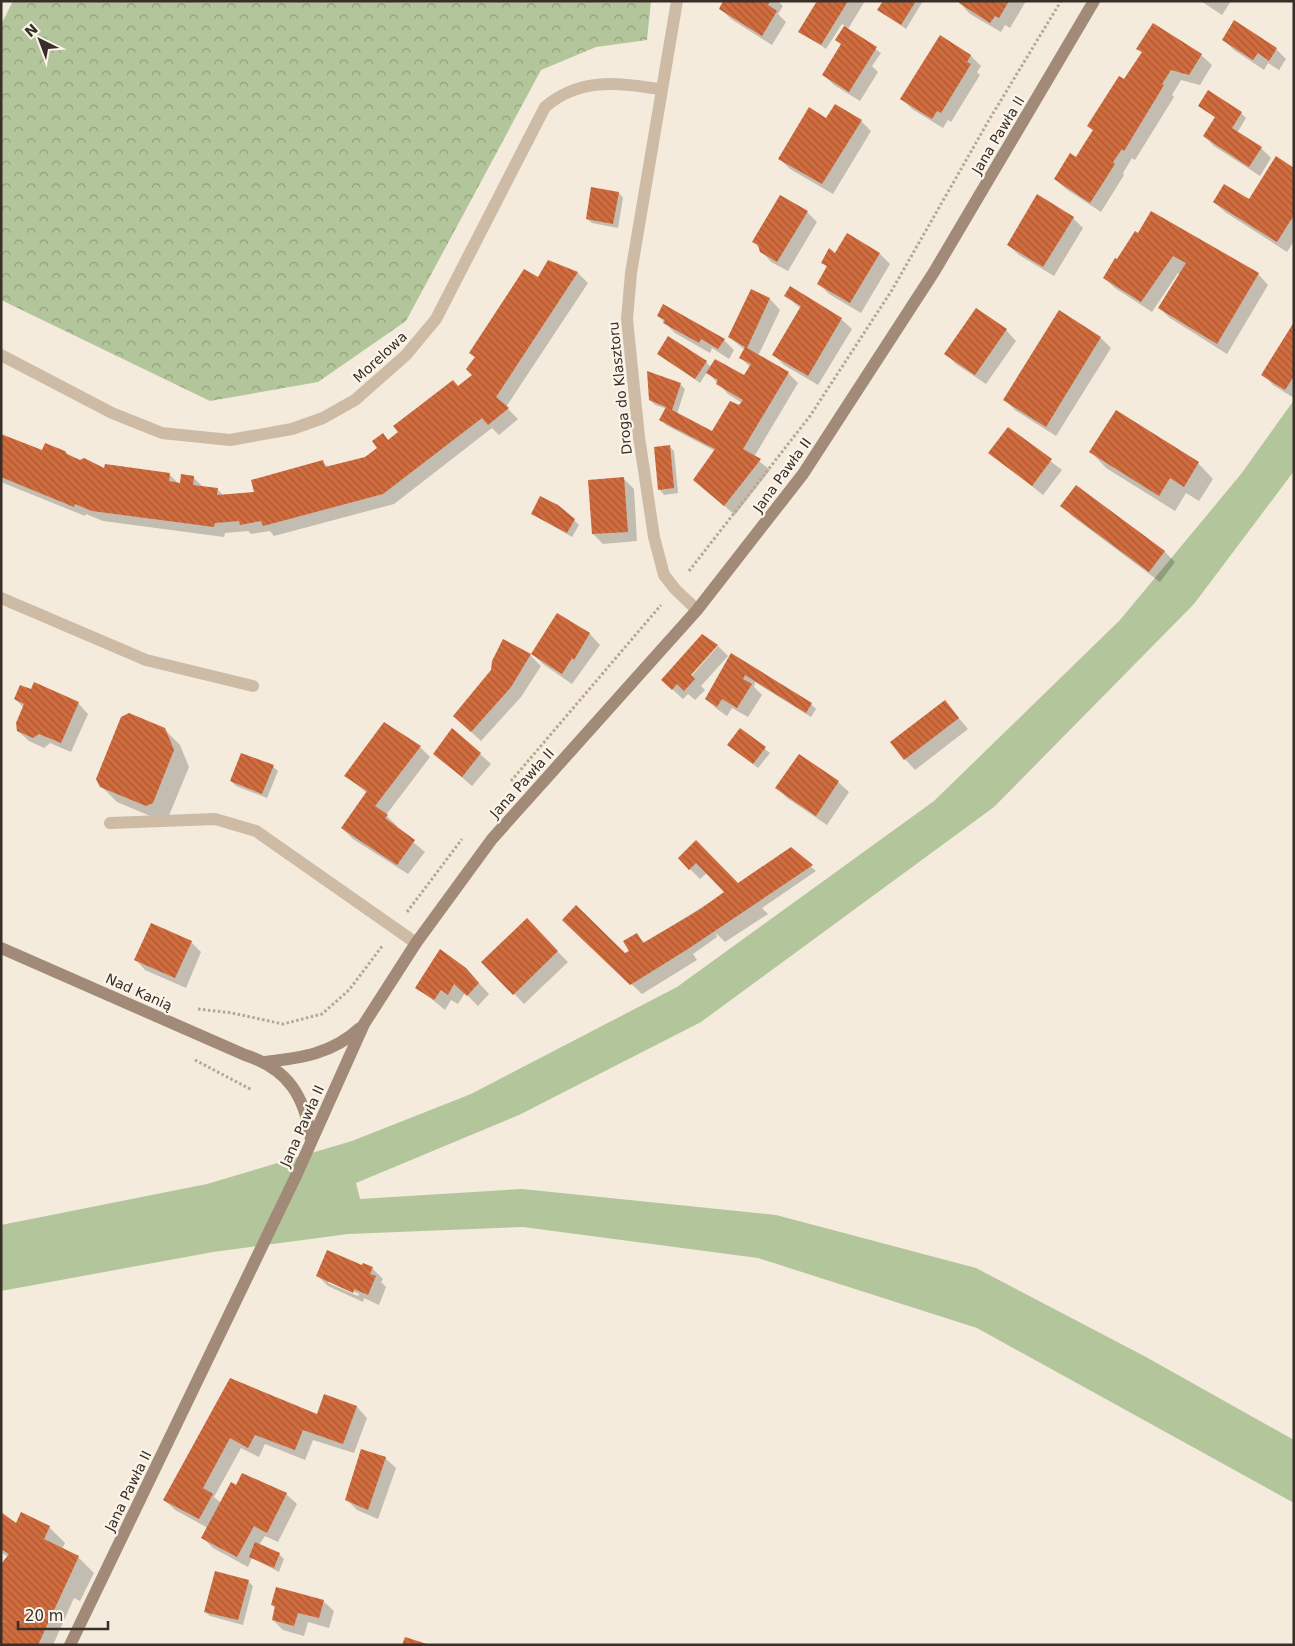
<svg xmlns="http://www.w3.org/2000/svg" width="1295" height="1646" font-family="'DejaVu Sans',sans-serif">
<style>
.green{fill:#b3c59a}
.forest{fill:url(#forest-crowns)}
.shadow{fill:#0003;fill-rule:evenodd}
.building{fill:url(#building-back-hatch)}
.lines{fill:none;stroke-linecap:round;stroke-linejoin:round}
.path{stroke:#baa590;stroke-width:3;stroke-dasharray:2.5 2.5;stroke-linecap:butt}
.lane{stroke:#cebba6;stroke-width:12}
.street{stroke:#cebba6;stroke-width:12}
.secondary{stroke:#a28a78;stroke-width:12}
.labels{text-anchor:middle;stroke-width:4.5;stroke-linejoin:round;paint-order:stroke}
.street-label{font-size:14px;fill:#392f28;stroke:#fbf4e9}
</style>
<defs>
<pattern id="forest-crowns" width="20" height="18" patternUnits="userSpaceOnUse" patternTransform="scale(1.25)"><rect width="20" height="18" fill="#b3c59a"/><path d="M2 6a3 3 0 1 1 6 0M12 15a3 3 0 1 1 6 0" fill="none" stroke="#93a07e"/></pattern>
<pattern id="building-back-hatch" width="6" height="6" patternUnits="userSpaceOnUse" patternTransform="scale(1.25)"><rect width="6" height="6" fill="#d06c3e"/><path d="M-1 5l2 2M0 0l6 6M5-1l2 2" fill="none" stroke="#aa5934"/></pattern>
</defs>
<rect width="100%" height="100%" fill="#f4ebdc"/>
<path class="green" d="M1294 400V471L1194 604 994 807 701 1022 519 1115 356 1183 360 1199 522 1189 776 1215 976 1268 1146 1357 1294 1440V1503L977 1328 758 1258 523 1227 348 1234 213 1252 1 1291V1225L207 1184 352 1141 471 1094 677 987 934 801 1120 620 1241 474Z"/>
<path class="forest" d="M13 1H651L647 40 596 47 541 70 406 321 318 382 210 401 1 300V25Z"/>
<path class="shadow" d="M725 1H778L783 6 778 14 786 22 772 45 731 19 720 8Z
M818 1H865L848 29 881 53 872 66 878 72 860 101 834 85 824 75 842 45 837 40 845 26 842 24 826 49 800 31Z
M885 1H923L906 29 879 10Z
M961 1H1026L1010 28 1005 25 1001 32 970 14 960 3Z
M1201 1H1233H1231L1222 15Z
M1153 24 1201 55 1212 65 1200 85 1181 80 1172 95 1174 97 1135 160 1132 158 1123 173 1124 175 1101 212 1066 189 1055 179 1076 159 1094 131 1088 126 1124 81 1143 53 1138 48Z
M940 37 971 56 981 66 977 72 980 75 951 122 948 120 943 128 912 109 902 99Z
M1224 40 1276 49 1286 59 1279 70 1268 63 1264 70 1234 50Z
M1199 106 1241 113 1246 118 1237 133 1261 148 1271 158 1260 176 1214 146 1204 136 1216 118Z
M861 121 871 131 833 194 790 169 780 159Z
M1294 169V241L1287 252 1225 212 1214 202 1249 201Z
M619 193 623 198 618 228 592 223 587 219Z
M807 212 817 222 788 271 771 262 754 242Z
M1073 218 1083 228 1054 276 1019 255 1008 245Z
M1135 233 1258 274 1268 285 1227 354 1170 318 1159 308 1180 274 1178 273 1152 312 1115 288 1104 278Z
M847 235 880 254 890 264 861 313 829 294 818 283 828 268 822 262 836 255Z
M549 261 578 273 588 283 506 407 518 419 499 435 492 428 394 504 274 536 270 531 251 534 248 531 225 533 224 537 103 521 86 514 85 516 1 482V435L43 452 70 457 105 469 169 474 179 484 193 477 203 487 217 489 223 495 255 494 323 462 329 468 366 458 379 448 383 435 389 441 474 376 476 358 470 353 538 279Z
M751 291 770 299 780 310 758 356 788 373 798 383 754 457 770 470 735 515 694 480 715 451 666 425 661 420 667 409 655 405 650 400 680 384 685 389 677 414 717 435 742 403 728 394 707 372 700 383 658 354 706 362 711 367 745 377 750 367 741 358 745 350 729 337Z
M786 296 841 319 852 329 818 385 784 365 773 354 801 309Z
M1059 312 1101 338 1111 348 1056 436 1015 410 1005 400Z
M658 316 724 340 734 350 729 359 712 348 710 353 675 333Z
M1294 324V398L1273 385 1263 374Z
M1006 330 1016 341 986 384 956 364 946 354Z
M1008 429 1062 470 1043 495 990 453Z
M669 446 674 451 678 493 664 495 660 490 655 448Z
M1091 452 1198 463 1213 479 1199 501 1186 493 1175 511 1106 468Z
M623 478 634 489 637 541 603 544 593 534Z
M1076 487 1165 552 1175 562 1160 582 1072 516 1062 506Z
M532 514 574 520 579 525 572 537Z
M558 615 590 634 600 645 572 684 543 664 533 654Z
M702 636 718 646H715L686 679 688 680 718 646 728 656 701 686 705 690 695 700 688 694 683 699 662 680Z
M504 641 530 655 541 666 521 697 481 741 454 716 492 670Z
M731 654 811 704 816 709 811 717 755 682 754 687 762 695 748 717 732 708 727 716 717 709 706 699Z
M15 699 78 703 88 714 71 752 50 743 44 748 29 741 18 731 24 708Z
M945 702 968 729 915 770 905 759Z
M164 729 180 745 189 767 168 818 162 821 117 802 101 786Z
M740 730 770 753 758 768 728 745Z
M420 747 430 757 386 815 397 826 396 828 425 852 408 874 353 839 342 828 367 793 346 776Z
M435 754H480L491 764 472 786Z
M799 756 838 782 849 792 827 825 787 798 777 788Z
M273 767 278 771 267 798 236 786 231 781Z
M696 842 738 884 791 849 816 871 762 908 768 914 725 942 716 933 717 937 693 954 697 960 642 994 574 930 625 955 631 951 636 934 645 943 726 892 707 873 700 879 679 858Z
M526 920 568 962 524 1004 483 962Z
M191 942 201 952 186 988 145 970 135 959Z
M465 968 489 994 478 1006 465 993 458 1004 451 1000 445 1010 417 987Z
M363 1267 372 1268 383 1279 381 1282 386 1287 379 1305 364 1298 363 1302 328 1286 318 1276ZM328 1280 359 1294 358 1296 328 1283Z
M230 1379 318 1416 325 1396 357 1407 367 1418 354 1453 313 1440 305 1460 265 1444 259 1457 241 1448 214 1497 221 1503 286 1494 297 1504 278 1542 265 1536 259 1545 279 1554 284 1559 279 1572 252 1558 248 1567 213 1548 203 1538 208 1528 175 1510 164 1500Z
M385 1458 396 1468 378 1519 357 1510 347 1500Z
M1 1514 17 1525 22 1514 49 1527 65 1543 62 1549 78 1557 94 1573 80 1601 74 1598 53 1645H1V1567L8 1557 1 1552Z
M248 1581 253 1586 243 1625 210 1616 205 1612Z
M323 1601 334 1611 329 1628 308 1622 304 1636 283 1630 273 1620 276 1609 272 1605Z"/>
<path class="building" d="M723 1H770L768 5 777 11 762 36 719 9Z
M817 1H848L821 45 798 32Z
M883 1H916L901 25 877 10Z
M960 1H1009L999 18 995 16 990 23 959 3Z
M1234 20 1277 48 1269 61 1258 53 1253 60 1222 40Z
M1153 23 1202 54 1189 75 1171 70 1162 84 1164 85 1124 151 1122 149 1113 162 1115 164 1090 203 1054 179 1070 153 1076 157 1084 144 1093 130 1087 126 1119 76 1124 79 1142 52 1136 49Z
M844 26 877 47 849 92 822 75 841 44 835 40Z
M940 35 971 55 967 62 971 64 941 113 937 111 932 119 900 99Z
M1208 90 1242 112 1232 128 1262 147 1249 167 1203 136 1215 117 1198 106Z
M835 104 862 120 822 184 778 159 809 107 826 118Z
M1276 156 1294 168V215L1277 242 1213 202 1224 184 1249 199Z
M591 187 619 192 613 224 586 219Z
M1037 194 1074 217 1043 267 1007 245Z
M780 195 808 211 777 262 760 252 758 245 752 242Z
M1151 211 1259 273 1217 344 1158 308 1186 263 1173 256 1141 302 1103 278 1115 258 1117 259 1135 231 1138 233Z
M847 233 880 253 850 303 817 284 827 266 821 263 829 248 835 253Z
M548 260 578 272 496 397 509 408 488 425 482 418 383 494 263 526 261 521 240 525 239 521 215 523 214 527 92 511 75 504 74 507 1 477V434L42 450 45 443 65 451 67 454 80 460 84 458 104 468 105 464 170 473 169 481 180 483 181 474 194 476 193 485 218 488 217 495 254 492 251 480 323 460 325 467 365 457 377 448 372 441 383 433 388 440 398 432 393 426 414 410 453 380 458 386 472 375 466 369 475 357 469 353 524 269 538 277Z
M790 286 842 318 808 376 772 355 801 306 784 296Z
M751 289 770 298 747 348 789 372 743 449 761 459 724 506 693 480 715 449 659 420 666 407 649 400 647 371 681 383 672 410 712 431 730 401 739 405 743 400 716 384 718 380 706 373 715 359 744 375 751 364 739 358 745 347 728 337Z
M663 304 725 339 718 349 701 339 699 343 663 323 665 320 657 316Z
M976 308 1007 329 975 375 944 354Z
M1059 310 1101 337 1046 427 1003 400Z
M1294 322V376L1285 390 1261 375Z
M668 336 707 361 695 379 657 354Z
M1116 410 1199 462 1184 487 1170 478 1159 496 1089 452Z
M1008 427 1052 459 1032 486 988 453Z
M670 445 674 488 658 490 654 447Z
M624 477 628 532 592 534 588 480Z
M1076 485 1165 551 1149 572 1060 506Z
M540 496 558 505 575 519 567 533 531 514Z
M557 613 590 633 574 660 572 658 562 674 531 654 511 687 471 732 453 716 491 670 492 661 503 639 531 654Z
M702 634 718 645 691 675 695 679 684 691 677 684 672 690 661 680Z
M731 653 812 703 806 713 745 675 743 679 752 684 737 708 722 699 717 707 705 699Z
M34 682 79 702 61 743 39 734 33 738 17 731 16 723 24 704 14 699 20 685 31 689Z
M945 700 959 718 904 760 890 742Z
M129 713 165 728 174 750 153 803 146 806 100 787 96 779 121 717Z
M384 722 421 746 375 806 388 815 385 818 415 840 397 865 341 828 367 791 344 776Z
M452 728 481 753 462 777 433 754Z
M740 728 766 747 753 764 727 745Z
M241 753 274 765 262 794 230 781Z
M799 754 839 781 816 816 775 788Z
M696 840 738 883 791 847 813 865 688 949 630 985 562 920 576 905 625 953 629 951 623 941 637 933 643 943 699 910 724 892 696 863 689 870 678 858Z
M527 918 558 951 513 995 481 962Z
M151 923 192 941 175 978 134 960Z
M440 949 466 968 479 983 467 996 454 984 448 995 441 990 434 1000 415 988Z
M327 1250 362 1265 363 1263 373 1267 370 1274 376 1276 368 1295 354 1289 353 1293 316 1276Z
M230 1378 317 1414 324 1394 357 1406 343 1444 303 1430 295 1450 255 1435 248 1448 230 1438 203 1488 213 1494 199 1519 163 1500Z
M361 1449 386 1457 368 1510 345 1500Z
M242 1473 287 1493 267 1533 254 1526 237 1557 201 1538 231 1482 236 1485Z
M1 1512 16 1523 21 1512 50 1526 44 1539 79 1556 38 1645H1V1621L6 1623 1 1620V1564L9 1554 1 1549Z
M255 1542 280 1553 274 1568 249 1557Z
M215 1571 249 1580 238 1620 204 1612Z
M276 1587 324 1600 319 1618 298 1613 294 1626 272 1620 275 1606 271 1605Z
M405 1637 427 1644V1645H402Z"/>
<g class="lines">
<path class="path" d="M689 571 810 416 892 290 989 120 1061 1
M511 781 661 605
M407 912 462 839
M198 1009 232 1013 283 1024 322 1014 349 990 383 945
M195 1060 252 1090"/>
<path class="lane" d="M1 598 146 660 253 686
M110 823 215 819 256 831 416 943"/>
<path class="street" d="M677 1 631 273 627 319 639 437 654 537 664 575 675 589 697 610
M1 355 112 413 162 433 230 440 292 429 323 418 355 400 406 355 436 319 545 107C580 77 617 83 660 89"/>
<path class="secondary" d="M1 948 245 1055C288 1069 305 1096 311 1140
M265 1062C301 1058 332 1054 360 1028
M70 1645 295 1178 364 1024 416 943 492 839 697 610 803 474 934 272 1094 1"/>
</g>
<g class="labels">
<g class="street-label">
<text transform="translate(998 135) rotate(-59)" y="5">Jana Pawła II</text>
<text transform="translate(380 357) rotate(-43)" y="5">Morelowa</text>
<text transform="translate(620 388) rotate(-96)" y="5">Droga do Klasztoru</text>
<text transform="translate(782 475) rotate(-54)" y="5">Jana Pawła II</text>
<text transform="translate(522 783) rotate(-48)" y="5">Jana Pawła II</text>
<text transform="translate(139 992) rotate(24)" y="5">Nad Kanią</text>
<text transform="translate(302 1126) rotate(-66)" y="5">Jana Pawła II</text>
<text transform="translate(128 1491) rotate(-64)" y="5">Jana Pawła II</text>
</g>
</g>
<rect width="1295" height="1646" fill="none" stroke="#392f28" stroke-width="5"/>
<g transform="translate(40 40) rotate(318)" stroke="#fbf4e9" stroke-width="4" paint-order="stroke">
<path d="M0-4L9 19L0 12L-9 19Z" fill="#392f28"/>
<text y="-8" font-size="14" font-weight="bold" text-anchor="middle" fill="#392f28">N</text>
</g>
<path d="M18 1621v8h90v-8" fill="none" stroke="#392f28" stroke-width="2.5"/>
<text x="25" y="1621" font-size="15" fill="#392f28" stroke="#fbf4e9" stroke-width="4" paint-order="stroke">20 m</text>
</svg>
